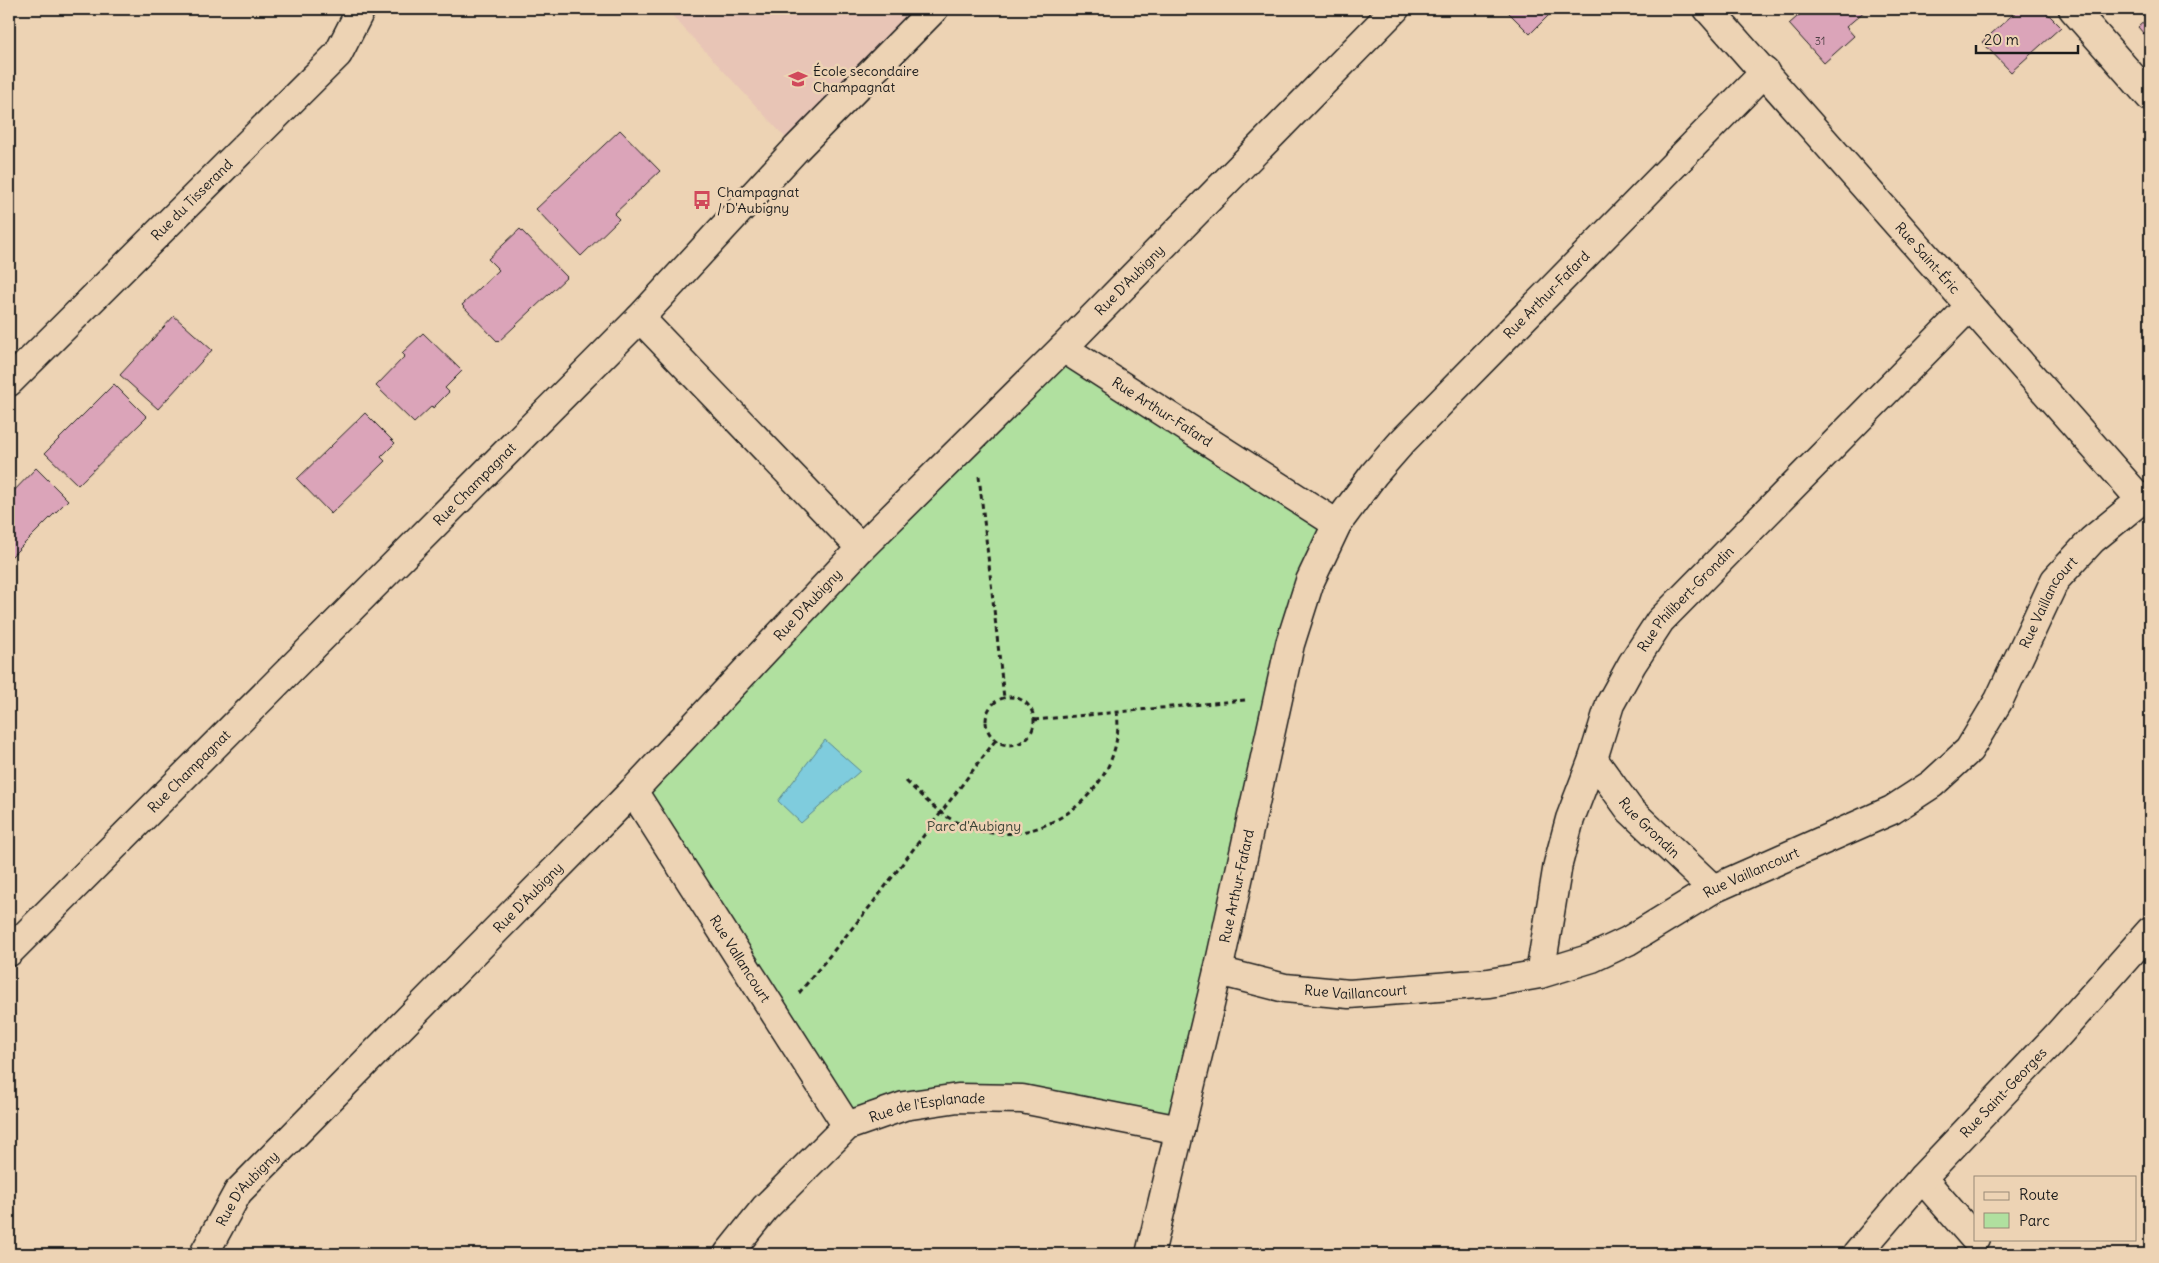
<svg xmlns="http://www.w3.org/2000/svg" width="2159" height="1263" font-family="Delius,sans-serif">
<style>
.built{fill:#e8c5b6}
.green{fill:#b0e09f;stroke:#667e5e}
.water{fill:#7fccdd;stroke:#578690}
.building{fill:#dba4b9;stroke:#1c1c1c}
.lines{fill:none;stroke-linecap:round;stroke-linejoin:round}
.minor-casing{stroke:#1c1c1c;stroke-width:31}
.path{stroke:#1c1c1c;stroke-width:3;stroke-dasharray:5 4;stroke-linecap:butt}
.minor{stroke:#edd3b4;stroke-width:28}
.labels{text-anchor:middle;stroke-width:5;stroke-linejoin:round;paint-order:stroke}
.number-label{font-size:11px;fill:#4c3e43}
.poi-label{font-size:14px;fill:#1c1c1c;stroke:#edd3b4;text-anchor:start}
.street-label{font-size:14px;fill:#1c1c1c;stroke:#edd3b4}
.park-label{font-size:14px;fill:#3a4336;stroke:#edd3b4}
</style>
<rect width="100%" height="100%" fill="#edd3b4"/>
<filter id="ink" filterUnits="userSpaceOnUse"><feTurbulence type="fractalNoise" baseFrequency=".02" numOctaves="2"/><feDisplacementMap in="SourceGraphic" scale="10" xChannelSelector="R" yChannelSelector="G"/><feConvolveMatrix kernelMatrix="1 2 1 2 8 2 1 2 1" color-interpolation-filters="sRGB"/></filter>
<g filter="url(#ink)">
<path class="built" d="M666 9H934L796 149Z"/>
<path class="green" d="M1063 348 1337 524 1310 581 1180 1130 1022 1099 847 1126 633 791Z"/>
<path class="water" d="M825 740 860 771 801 823 778 801Z"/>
<path class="building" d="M1505 9H1555L1530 34Z
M1806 9H1867L1846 27 1854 36 1824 63 1789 24Z
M2019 9H2043L2061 27 2011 72 1982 42Z
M2150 16V41L2138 27Z
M620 130 660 171 614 214 619 219 581 256 536 209Z
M520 229 567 277 498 342 462 305 499 270 488 259Z
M174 316 212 350 158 409 120 375Z
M423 333 462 371 445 388 449 392 433 408 432 406 414 423 376 386 405 356 402 353Z
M114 384 147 417 78 485 45 453Z
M365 413 395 443 381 457 385 461 331 514 297 479Z
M36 468 68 500 9 559V496Z"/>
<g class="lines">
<g class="minor-casing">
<g id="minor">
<path id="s1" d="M1708 9 2141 500"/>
<path d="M2073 9 2150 97"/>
<path d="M640 318 861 548"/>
<path id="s2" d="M1063 348 1337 524"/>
<path id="s3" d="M9 382 338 54 361 9"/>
<path id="s4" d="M1593 759 1630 810 1713 889"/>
<path id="s5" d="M633 791 847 1126"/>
<path id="s6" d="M9 952 640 318 796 149 934 9"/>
<path id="s7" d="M1218 971 1285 988 1349 994 1489 983 1540 974 1592 958 1628 941 1713 889 1892 810 1932 784 1969 750 1999 700 2055 580 2092 540 2141 500 2150 497"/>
<path id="s8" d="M1540 974 1558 864 1570 819 1593 759 1610 704 1632 664 1660 621 1970 306"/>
<path d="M1922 1178 1975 1239"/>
<path id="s9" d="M204 1254 238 1192 633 791 861 548 1063 348 1395 9"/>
<path id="s10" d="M728 1254 765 1208 847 1126 904 1106 958 1098 1022 1099 1180 1130"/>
<path id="s11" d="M1150 1254 1218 971 1290 644 1310 581 1337 524 1374 474 1402 442 1765 72"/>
<path id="s12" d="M1857 1254 1922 1178 2056 1037 2150 931"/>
</g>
</g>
<path class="path" d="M979 476 1004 698
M986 721a24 24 0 1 1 48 0a24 24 0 1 1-48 0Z
M1034 720 1245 700
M906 781C929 803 945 821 977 830 1047 850 1127 785 1117 712
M799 993 872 904 995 741"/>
<use href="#minor" class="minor"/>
</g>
</g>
<defs>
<g id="school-bare" transform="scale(1.5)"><path d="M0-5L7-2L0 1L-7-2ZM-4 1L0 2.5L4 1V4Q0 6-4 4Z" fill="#d1495b" stroke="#edd3b4" stroke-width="2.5" paint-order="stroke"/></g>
<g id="bus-bare" transform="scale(1.5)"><path d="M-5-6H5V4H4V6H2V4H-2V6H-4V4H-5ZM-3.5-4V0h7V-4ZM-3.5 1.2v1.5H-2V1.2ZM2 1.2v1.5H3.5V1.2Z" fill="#d1495b" stroke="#edd3b4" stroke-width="2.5" paint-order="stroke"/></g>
</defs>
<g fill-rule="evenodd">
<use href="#school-bare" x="798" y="79"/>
<use href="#bus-bare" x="702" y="200"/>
</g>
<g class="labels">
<g class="number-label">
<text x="1820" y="45">31</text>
</g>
<g class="poi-label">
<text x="813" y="76">École secondaire<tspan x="813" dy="16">Champagnat</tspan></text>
<text x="717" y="197">Champagnat<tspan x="717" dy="16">/ D'Aubigny</tspan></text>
</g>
<g class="street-label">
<text dy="5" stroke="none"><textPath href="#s3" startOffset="258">Rue du Tisserand</textPath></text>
<text dy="5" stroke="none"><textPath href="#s1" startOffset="332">Rue Saint-Éric</textPath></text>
<text dy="5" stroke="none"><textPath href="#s9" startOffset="1346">Rue D'Aubigny</textPath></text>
<text dy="5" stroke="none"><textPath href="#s11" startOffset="1066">Rue Arthur-Fafard</textPath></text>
<text dy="5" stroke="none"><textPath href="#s2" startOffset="118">Rue Arthur-Fafard</textPath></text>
<text dy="5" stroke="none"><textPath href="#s6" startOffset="660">Rue Champagnat</textPath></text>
<text dy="5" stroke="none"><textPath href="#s8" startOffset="410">Rue Philibert-Grondin</textPath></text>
<text dy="5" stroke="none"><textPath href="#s7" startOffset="981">Rue Vaillancourt</textPath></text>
<text dy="5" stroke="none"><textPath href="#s9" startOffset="889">Rue D'Aubigny</textPath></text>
<text dy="5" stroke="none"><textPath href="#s6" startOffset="255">Rue Champagnat</textPath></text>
<text dy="5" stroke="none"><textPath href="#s4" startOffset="89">Rue Grondin</textPath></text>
<text dy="5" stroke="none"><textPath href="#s7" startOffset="561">Rue Vaillancourt</textPath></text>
<text dy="5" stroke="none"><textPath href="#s11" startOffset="378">Rue Arthur-Fafard</textPath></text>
<text dy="5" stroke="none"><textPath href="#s9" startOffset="484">Rue D'Aubigny</textPath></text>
<text dy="5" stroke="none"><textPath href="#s5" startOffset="199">Rue Vallancourt</textPath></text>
<text dy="5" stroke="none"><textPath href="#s7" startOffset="140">Rue Vaillancourt</textPath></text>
<text dy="5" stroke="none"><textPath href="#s12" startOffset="218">Rue Saint-Georges</textPath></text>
<text dy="5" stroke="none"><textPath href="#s10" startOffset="258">Rue de l'Esplanade</textPath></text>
<text dy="5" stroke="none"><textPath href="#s9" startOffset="79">Rue D'Aubigny</textPath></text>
</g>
<g class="park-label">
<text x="974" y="831">Parc d'Aubigny</text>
</g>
</g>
<rect width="2159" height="1263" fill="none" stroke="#edd3b4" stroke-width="30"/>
<rect x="15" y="15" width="2129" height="1233" fill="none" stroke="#1c1c1c" stroke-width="2" filter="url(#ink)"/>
<rect x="1974" y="1176" width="162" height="65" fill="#edd3b4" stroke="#998a77"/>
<rect x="1984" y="1192" width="25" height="8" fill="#edd3b4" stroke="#998a77"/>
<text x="2019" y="1200" font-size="15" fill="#1c1c1c">Route</text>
<rect x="1984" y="1213" width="25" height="15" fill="#b0e09f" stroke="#998a77"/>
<text x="2019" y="1226" font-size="15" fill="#1c1c1c">Parc</text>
<path d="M1976 45v8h102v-8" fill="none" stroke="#1c1c1c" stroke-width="2.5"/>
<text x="1984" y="45" font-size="15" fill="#1c1c1c" stroke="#edd3b4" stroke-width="4" paint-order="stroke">20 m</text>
</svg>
